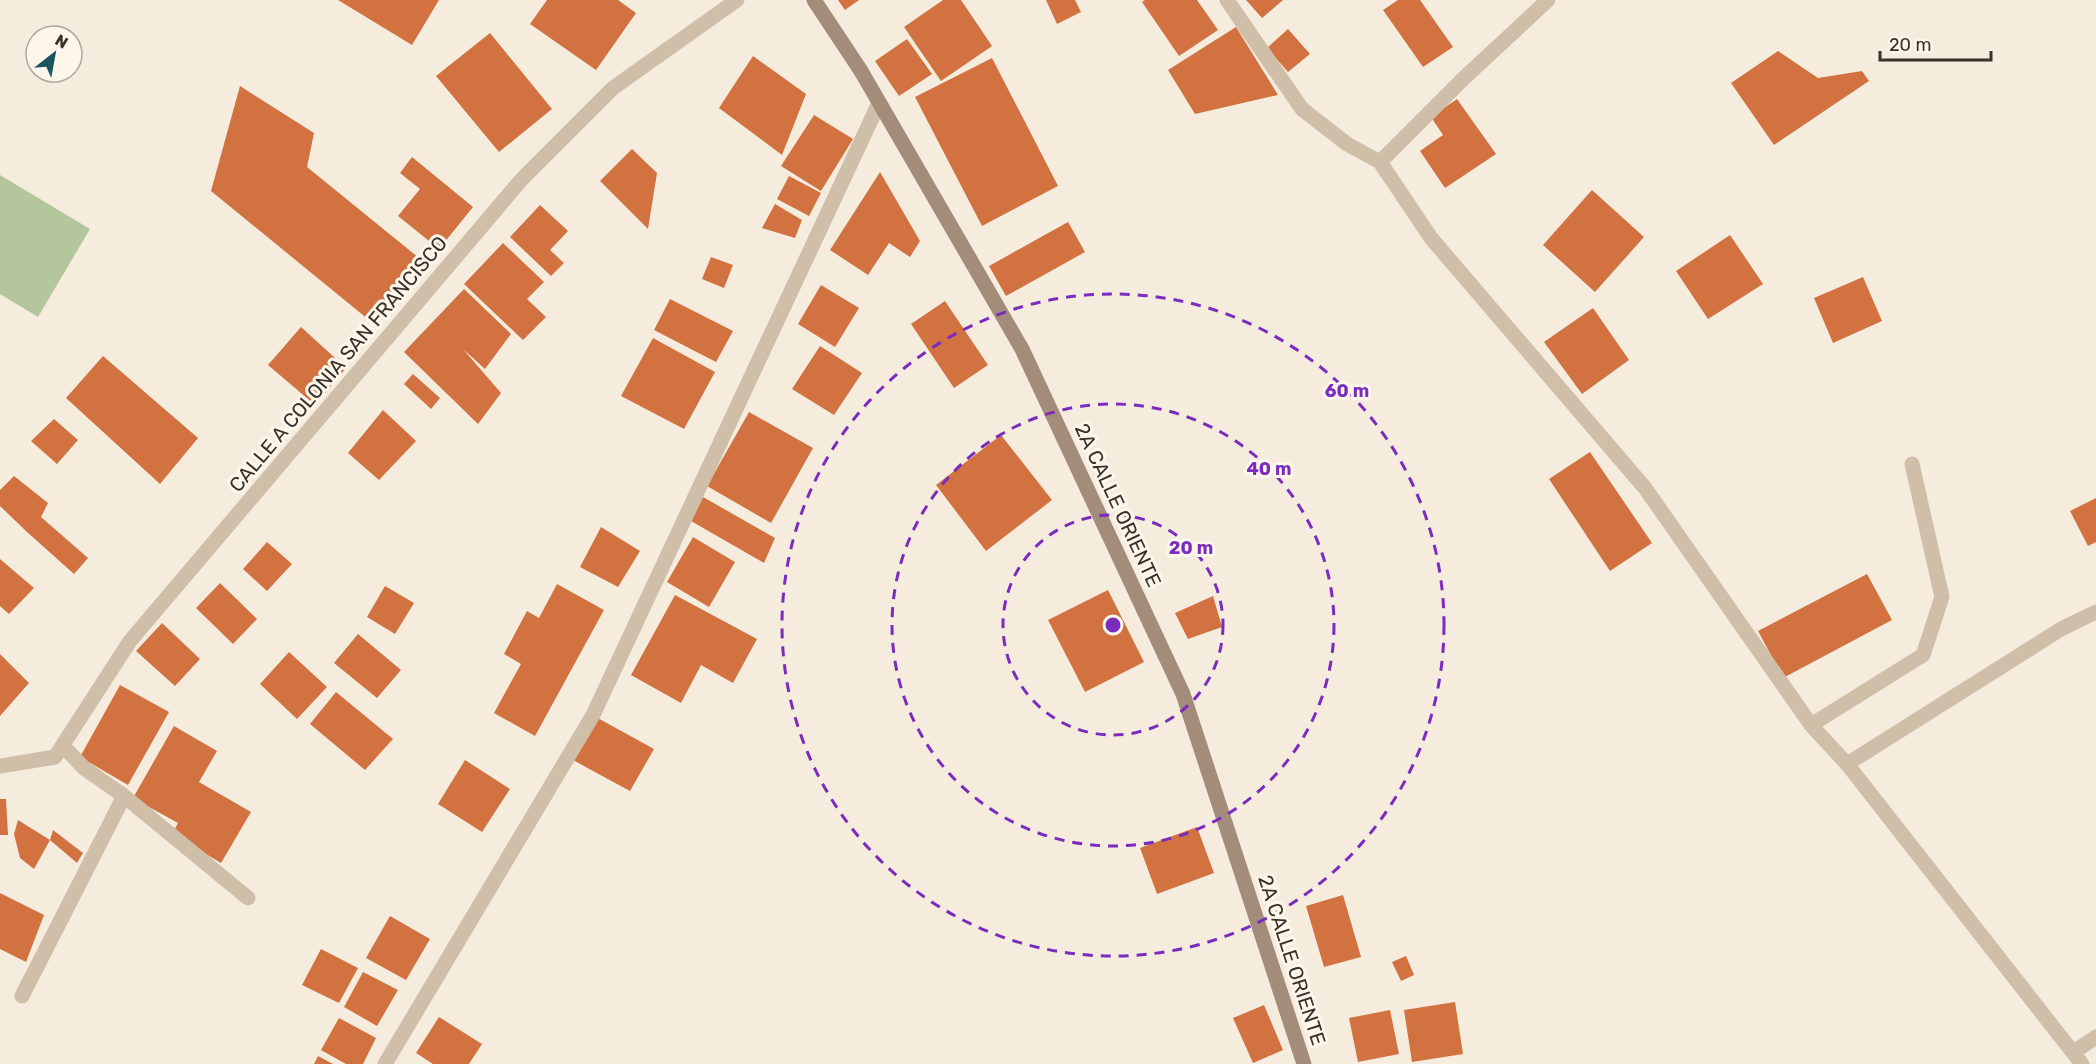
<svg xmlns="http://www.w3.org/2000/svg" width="2096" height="1064" font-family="Rubik,sans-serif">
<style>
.green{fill:#b3c69c}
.building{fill:#d17240}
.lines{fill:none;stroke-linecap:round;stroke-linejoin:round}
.street{stroke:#cfbea8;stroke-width:15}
.secondary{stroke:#a38c79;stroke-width:15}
.ring{fill:none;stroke:#7b2cbf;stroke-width:3;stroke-dasharray:10 8}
.labels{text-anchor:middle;stroke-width:6;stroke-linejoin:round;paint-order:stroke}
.street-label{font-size:20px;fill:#3b3029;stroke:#fcf6eb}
.centre{fill:#7b2cbf;stroke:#fcf6eb;stroke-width:3}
.ring-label{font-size:18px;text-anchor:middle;font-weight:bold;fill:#7b2cbf;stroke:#fcf6eb;stroke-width:6;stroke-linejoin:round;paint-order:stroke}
</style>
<rect width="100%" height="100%" fill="#f5ecde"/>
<path class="green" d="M0 175 90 229 38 317 0 294Z"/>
<path class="building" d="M338 0H439L412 45Z
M547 0H618L636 13 596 70 530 24Z
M838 0H859L845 10Z
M943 0H961L992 46 941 81 904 27Z
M1046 0H1075L1081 12 1057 24Z
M1145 0H1197L1218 30 1179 56 1142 2Z
M1246 0H1283L1262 18Z
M1398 0H1420L1453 47 1423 67 1383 10Z
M1236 27 1278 95 1195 114 1168 70Z
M1288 29 1310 54 1288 72 1267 48Z
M490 33 552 109 499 152 436 76Z
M907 39 932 74 899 96 875 61Z
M1778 51 1818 78 1862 71 1869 81 1774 145 1731 83Z
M753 56 806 94 782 155 719 108Z
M992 58 1058 186 982 226 915 97Z
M240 86 314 133 307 167 419 258 369 320 211 191Z
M1457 99 1496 154 1445 188 1420 151 1443 135 1431 117Z
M814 115 853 139 821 191 781 166Z
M632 149 657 173 648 229 600 181Z
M412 157 473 207 439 249 398 216 420 189 400 173Z
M880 172 920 241 910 257 889 243 868 275 830 250Z
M789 176 821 193 809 216 777 199Z
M1592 190 1644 237 1595 292 1543 245Z
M775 204 802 220 795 238 762 228Z
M540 205 568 231 550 250 564 263 551 276 510 237Z
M1068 222 1085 252 1006 296 989 266Z
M1730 235 1763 284 1708 319 1676 271Z
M503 243 544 282 527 299 546 317 523 340 464 284Z
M711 257 733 265 724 288 702 279Z
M1863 277 1882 321 1833 343 1814 298Z
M821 285 859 308 835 347 798 324Z
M464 289 511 334 485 369 463 349 501 393 478 424 404 352Z
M670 299 733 331 716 362 654 330Z
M945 301 988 365 954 388 911 324Z
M1593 308 1629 360 1582 394 1544 342Z
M301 327 346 368 315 405 268 365Z
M653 338 715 372 684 429 621 396Z
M820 346 862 373 834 415 792 389Z
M103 356 198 438 160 484 66 398Z
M413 374 440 398 431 409 404 384Z
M383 410 416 441 379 480 348 453Z
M749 412 813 448 771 523 707 486Z
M54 419 78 440 57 464 31 441Z
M1001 435 1052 500 986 551 936 485Z
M1590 452 1652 543 1610 571 1549 479Z
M14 476 48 503 41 517 88 558 74 574 27 532 0 506V490Z
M703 497 775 538 764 563 691 521Z
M2096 498V542L2088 546 2070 511Z
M601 527 640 551 618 587 580 567Z
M693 537 735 562 709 607 667 582Z
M267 542 292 564 267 591 243 569Z
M0 559 34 588 9 614 0 606Z
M1867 574 1892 620 1783 678 1758 631Z
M220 583 257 619 233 644 196 608Z
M557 584 604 610 535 736 494 713 521 664 504 654 527 611 539 618Z
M385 586 414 603 395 634 367 617Z
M1108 590 1144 662 1085 692 1048 620Z
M675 595 757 639 733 683 701 665 681 703 631 675Z
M1213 596 1222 627 1188 639 1175 613Z
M162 623 200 659 175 686 136 651Z
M358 634 401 670 377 698 334 663Z
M289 652 327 687 297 719 260 684Z
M0 654 29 683 0 716Z
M120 685 169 712 128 785 80 757Z
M336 692 393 739 365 770 310 724Z
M594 716 654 749 630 791 571 759Z
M174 726 217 751 199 782 251 812 221 863 172 834 178 823 133 798Z
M465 760 510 789 482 832 438 804Z
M0 799H6L8 835H0Z
M18 820 50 840 34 869 20 858 14 834Z
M1197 827 1214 873 1157 894 1140 848Z
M53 830 83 853 77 863 50 840Z
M0 893 44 915 26 962 0 949Z
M1343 895 1361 957 1324 967 1306 906Z
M390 916 430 939 406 980 366 958Z
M321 949 358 968 339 1003 302 985Z
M1406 956 1414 975 1401 981 1392 962Z
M363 972 398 990 377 1026 344 1007Z
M1455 1002 1463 1054 1412 1062 1404 1010Z
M1264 1005 1283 1050 1253 1063 1233 1018Z
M1390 1010 1399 1054 1358 1062 1349 1018Z
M439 1017 482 1044 469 1064H433L416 1053Z
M339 1018 376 1038 363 1064H346L321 1050Z
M318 1056 333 1064H314Z"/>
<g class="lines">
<path class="street" d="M1227 0 1302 109 1347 144 1380 162 1431 238 1645 488 1811 725 1847 764 2082 1064
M1380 162 1464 78 1548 0
M1811 725 1923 655 1942 597 1912 464
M63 746 84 768 124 796 248 898
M1847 764 2061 629 2096 612
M0 766 55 757 130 641 522 179 613 88 737 0
M22 996 124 796
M2074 1052 2096 1037
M385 1064 593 715 879 103"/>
<path class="secondary" d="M814 0 861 71 1022 349 1183 694 1304 1064"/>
</g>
<g class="ring">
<circle cx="1113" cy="625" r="110"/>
<circle cx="1113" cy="625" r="221"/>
<circle cx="1113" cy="625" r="331"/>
</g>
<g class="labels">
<g class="street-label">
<text transform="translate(338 364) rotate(-50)" y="7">CALLE A COLONIA SAN FRANCISCO</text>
<text transform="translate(1118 505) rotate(65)" y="7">2A CALLE ORIENTE</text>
<text transform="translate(1292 960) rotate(72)" y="7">2A CALLE ORIENTE</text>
</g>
</g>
<circle cx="1113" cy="625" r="9" class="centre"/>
<g class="ring-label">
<text x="1347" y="397">60 m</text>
<text x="1269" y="475">40 m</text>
<text x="1191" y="554">20 m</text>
</g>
<g transform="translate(54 54) rotate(31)"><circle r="28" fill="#fcf6eb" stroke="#afa79d" stroke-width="1.5"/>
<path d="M0-4.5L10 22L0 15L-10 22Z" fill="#1a5561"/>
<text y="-9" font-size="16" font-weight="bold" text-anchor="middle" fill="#3b3029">N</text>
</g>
<path d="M1880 51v9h111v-9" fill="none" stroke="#3b3029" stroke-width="3"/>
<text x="1889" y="51" font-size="18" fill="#3b3029" stroke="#fcf6eb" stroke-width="4.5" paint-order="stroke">20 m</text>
</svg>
